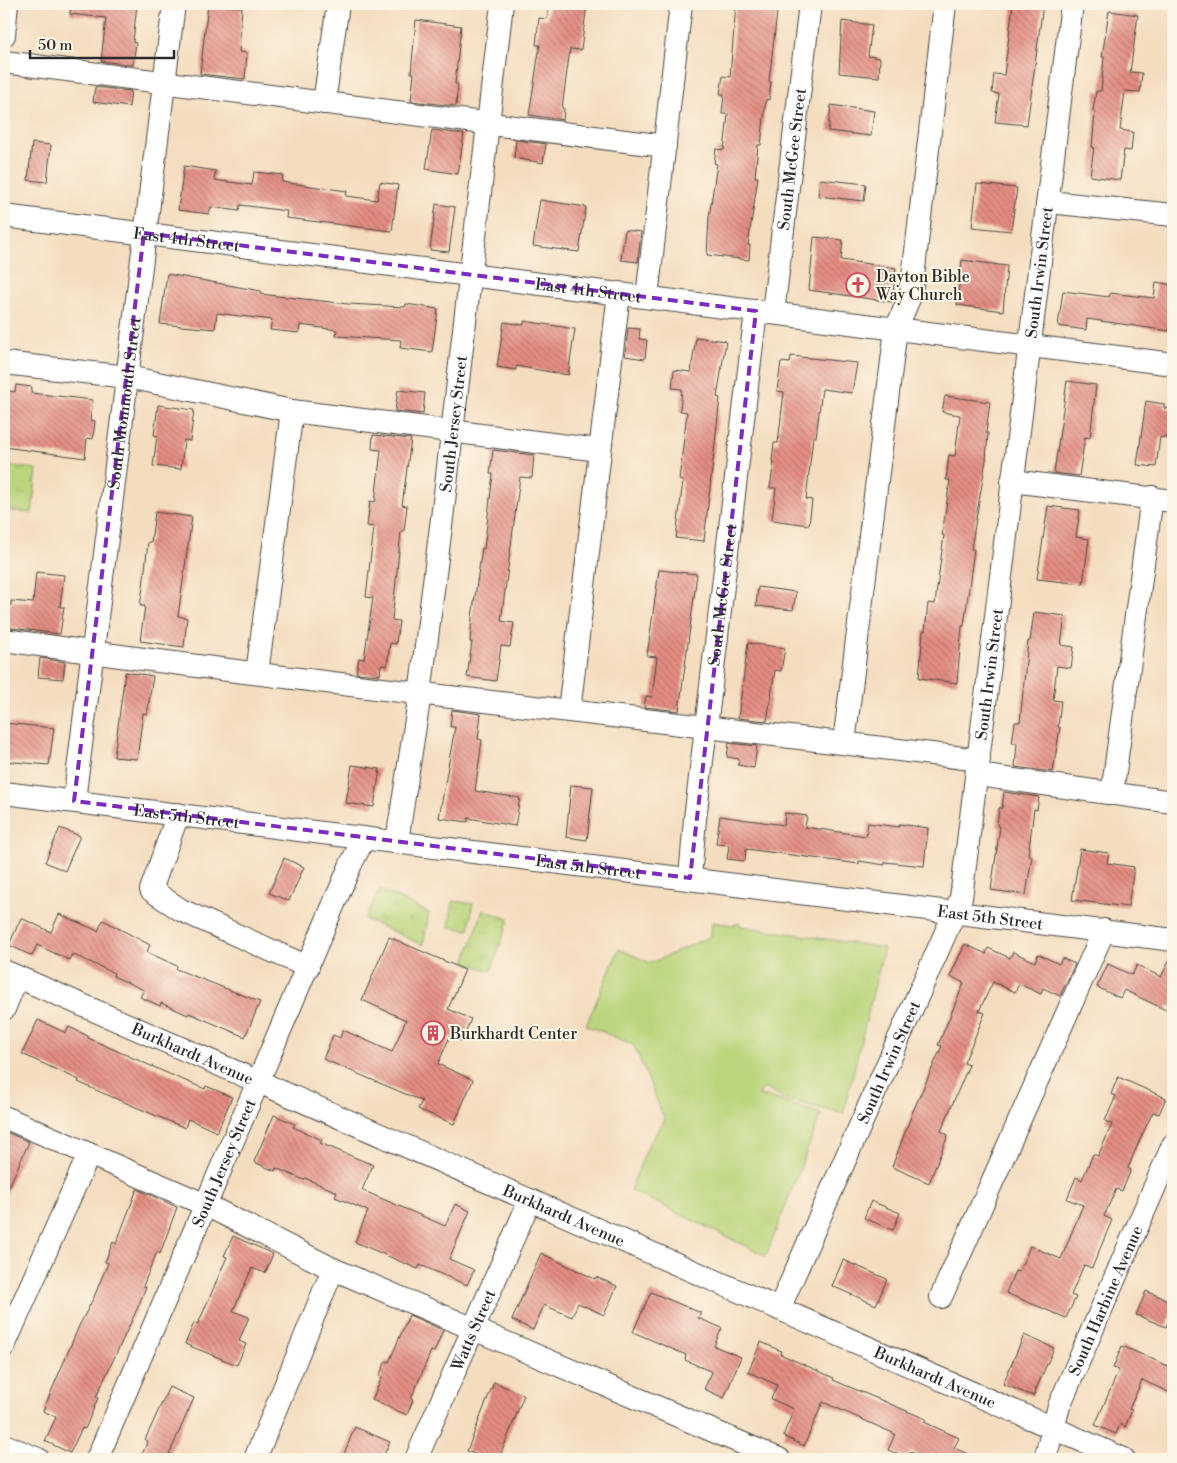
<svg xmlns="http://www.w3.org/2000/svg" width="1177" height="1463" font-family="'Libre Bodoni',serif">
<style>
.grass{fill:url(#grass-tufts);stroke:#728053}
.garden{fill:#bad57b;stroke:#728053}
.building{fill:url(#building-back-hatch)}
.lines{fill:none;stroke-linecap:round;stroke-linejoin:round}
.minor-casing{stroke:#494641;stroke-width:24}
.minor{stroke:#fff;stroke-width:22}
.marked{fill:none;stroke:#7b2cbf;stroke-width:4;stroke-dasharray:10 6;stroke-linejoin:round}
.labels{text-anchor:middle;stroke-width:4;stroke-linejoin:round;paint-order:stroke}
.street-label{font-size:16px;fill:#2b2b2b;stroke:#fcf5e5}
.poi-label{font-size:16px;fill:#2b2b2b;stroke:#fcf5e5;text-anchor:start}
</style>
<defs>
<pattern id="grass-tufts" width="24" height="20" patternUnits="userSpaceOnUse" patternTransform="scale(1.25)"><rect width="24" height="20" fill="#bad57b"/><path d="M3 7l-1-3M5 7V3M7 7l1-3M15 17l-1-3M17 17v-4M19 17l1-3" fill="none" stroke="#a0b76a"/></pattern>
<pattern id="building-back-hatch" width="6" height="6" patternUnits="userSpaceOnUse" patternTransform="scale(1.25)"><rect width="6" height="6" fill="#e48d83"/><path d="M-1 5l2 2M0 0l6 6M5-1l2 2" fill="none" stroke="#b9736b"/></pattern>
</defs>
<rect width="100%" height="100%" fill="#fcf5e5"/>
<filter id="ink" filterUnits="userSpaceOnUse"><feTurbulence type="fractalNoise" baseFrequency=".02" numOctaves="2"/><feDisplacementMap in="SourceGraphic" scale="10" xChannelSelector="R" yChannelSelector="G"/><feConvolveMatrix kernelMatrix="1 2 1 2 8 2 1 2 1" color-interpolation-filters="sRGB"/></filter>
<filter id="wash" filterUnits="userSpaceOnUse"><feTurbulence type="fractalNoise" baseFrequency=".0096" numOctaves="4" result="noise"/><feDisplacementMap in="SourceGraphic" scale="20" xChannelSelector="R" yChannelSelector="G"/><feGaussianBlur stdDeviation="1.12" result="paint"/><feColorMatrix in="noise" values="0 0 0 0 0 0 0 0 0 0 0 0 0 0 0 0 0 1.4 0 .05"/><feComposite in="paint" operator="in"/></filter>
<g filter="url(#wash)">
<rect width="100%" height="100%" fill="#f4ddbf"/>
<path class="grass" d="M4 465 37 469 32 513 4 510Z
M380 889 429 913 423 945 365 919Z
M453 901 473 904 469 930 449 927Z
M483 910 509 919 491 971 465 962Z"/>
<path class="garden" d="M712 922 734 925 739 923 741 926 884 948 843 1114 787 1100 764 1088 758 1095 766 1096 821 1114 766 1256 630 1190 649 1144 665 1120 634 1045 586 1025 619 949 651 963 711 936Z"/>
<g id="blocks">
<path class="building" d="M71 4H137L133 42 136 43 133 65 101 61 106 18 70 14Z
M208 4 242 7 239 52 247 53 245 79 200 74Z
M549 4H587L581 50 570 49 562 108 564 109 563 120 529 115 540 45H536L539 18 547 19Z
M736 4H778L769 81 771 82 769 100 766 99 761 145H758L755 177H758L748 245H750L749 260 707 255 709 217 717 164 714 163 716 149 724 150 728 114H722L724 94H720L723 76 730 77Z
M1013 4H1043L1027 125 995 122 999 94 992 93 994 74 1004 75Z
M1109 11 1138 15 1130 72 1142 73 1140 92 1125 91 1120 130 1133 132 1131 151 1124 150 1120 180 1090 176 1094 147H1092L1095 112 1093 111 1096 91H1101L1104 57H1102Z
M416 20 461 26 455 84H458L456 106 411 101 414 73H411Z
M842 21 872 25 868 56 880 58 879 77 839 73Z
M95 87 131 91 129 107 93 102Z
M831 105 874 111 871 136 828 131Z
M432 130 464 134 458 174 426 169Z
M516 140 546 144 543 163 514 158Z
M32 143 51 145 47 182 28 180Z
M184 166 216 171 214 180 252 185 254 172 283 175 282 182 347 191 346 196 377 200 380 182 398 185 392 231 286 218 287 211 240 205 239 211 211 207 209 214 178 210Z
M820 179 866 184 864 201 818 196Z
M977 184 1017 188 1011 231 972 227Z
M540 200 586 207 579 252 533 246Z
M436 204 455 207 449 252 430 250Z
M625 230 641 232 638 262 621 260Z
M814 237 843 240 841 260 896 268 892 302 809 290Z
M962 260 1007 266 1003 311 957 305Z
M167 274 261 291 260 294 348 304 405 307 406 304 438 309 432 352 400 348 401 340 336 336 337 330 300 325 299 333 270 330 272 320 217 313 215 329 160 324Z
M1156 282 1173 285V325H1170L1169 331 1087 319 1086 330 1058 326 1063 291 1109 297 1110 293 1154 298Z
M524 321 575 329 568 375 516 366V370L497 367 504 322 524 325Z
M628 328 640 329 639 339 647 340 645 359 625 356Z
M696 337 726 341 717 397 720 398 704 541 676 538 683 481 679 480 687 412 680 411 682 389 672 388 674 370 691 372Z
M791 356 857 363 852 393 822 389 816 437H813L806 499 812 500 809 525 772 520 776 488H770L774 461H772L774 443H778L784 392 777 391 781 362 790 363Z
M1067 381 1096 385 1090 438 1085 437 1079 476 1054 473Z
M16 385 32 387 31 393 93 400 90 420 95 421 93 439 87 438 85 458 4 447V390L15 392Z
M398 390 425 393 423 414 395 411Z
M945 396 990 402 986 433H988L986 460 971 549H974L964 626H962L957 683 919 678 923 631H925L928 603 935 604 944 535H942L950 480H946L949 455 955 456 960 415 942 412Z
M1146 401 1164 404V408L1173 409V439L1160 437 1156 467 1137 465Z
M158 405 194 410 190 441 184 440 181 469 153 466 157 436 154 435Z
M373 435 411 439 402 505 407 506 404 531H401L392 620 399 621 396 644 390 643 387 666 381 665 380 675 356 673 359 658 364 659 373 598 366 597 374 527 367 526 370 501 375 502 381 450 372 449Z
M493 450 534 455 532 478 520 477 501 621 514 623 510 647 501 646 496 681 467 677 472 642H470L472 617 482 548 484 549 493 474H490Z
M1048 506 1080 510 1076 537 1089 539 1083 584 1037 579Z
M155 512 192 517 178 616 187 618 184 647 140 641 145 606H140L143 587 148 542H151Z
M659 570 697 574 679 711 644 707 646 696 652 697 657 657 647 656Z
M36 572 64 575 60 607H64L60 634 4 627V604L11 605V601L33 603Z
M758 587 796 592 793 610 756 606Z
M1034 612 1065 616 1061 645 1074 647 1071 668 1057 666 1053 700 1061 701 1058 727H1060L1053 772 1015 767 1017 743H1012L1015 722H1020L1028 641H1030Z
M748 643 785 648 781 671 775 670 767 721 738 718Z
M40 658 65 662 63 679 38 677Z
M125 672 153 676 147 714 143 713 137 759 114 757Z
M452 710 481 714 478 739 482 740 475 791 520 798 515 826 468 818V822L439 818 455 727H450Z
M4 723 54 728 49 765 4 761Z
M729 743 757 746 754 768 738 765 739 759 727 757Z
M352 765 380 769 374 807 346 803Z
M571 785 593 787 587 840 566 837Z
M1004 792 1039 797 1037 810 1034 809 1028 856H1032L1026 895 991 890 1000 827 997 826 999 808H1002Z
M785 813 807 816 805 827 866 836 868 823 899 827V824L928 828 924 866 885 862V865L859 861V864L746 849 745 861 727 859 729 845 716 844 720 816 784 825Z
M60 828 80 836 65 871 45 862Z
M1080 849 1109 853 1107 863 1134 867 1128 907 1072 900Z
M284 858 304 867 289 901 269 893Z
M59 914 98 931 103 920 150 945 147 952 177 966 176 969 260 1002 245 1037 189 1013 188 1015 161 1003 160 1006 140 997 144 990 113 976 114 973 72 954 69 960 37 945 32 956 9 945 21 918 51 932Z
M389 937 465 970 448 1009 471 1019 462 1041 450 1036 438 1064 473 1080 454 1124 418 1109 422 1101 323 1059 333 1035 340 1038 343 1030 392 1052 406 1020 362 1000Z
M965 944 986 954 988 948 1010 958 1013 952 1035 962 1038 954 1059 964 1062 958 1075 964 1060 996 1043 988 1041 994 1019 984 1015 992 993 982 979 1011 985 1013 964 1063 969 1065 941 1131 948 1135 929 1183 892 1167 913 1111 942 1046 938 1045 964 983 950 976Z
M1173 953V1007L1168 1005 1166 1010 1124 990 1120 998 1097 987 1108 964 1132 975 1137 965 1161 977Z
M38 1020 66 1033 69 1027 88 1036V1038L176 1077 205 1089 206 1086 232 1097 217 1132 188 1119 185 1128 98 1091 78 1082 79 1080 22 1054Z
M1118 1077 1166 1098 1159 1114 1153 1112 1141 1137 1128 1168 1131 1170 1122 1191 1116 1189 1104 1216 1112 1220 1092 1268 1084 1265 1071 1295 1076 1297 1066 1318 1006 1293 1015 1271 1019 1272 1030 1246 1061 1259 1083 1205 1067 1199 1076 1177 1082 1180 1093 1154 1098 1156 1112 1124 1105 1121 1116 1096 1111 1094Z
M274 1115 295 1124 293 1127 322 1140 320 1143 373 1165 362 1190 445 1226 455 1204 470 1211 449 1259 474 1270 467 1285 420 1265 418 1269 355 1242 368 1211 335 1197 337 1192 305 1178 304 1180 276 1168 275 1171 254 1162Z
M4 1131 29 1142 4 1198Z
M137 1189 177 1207 160 1254 157 1252 143 1286 146 1287 138 1307 96 1397 98 1398 85 1429 82 1428 70 1453 45 1441 56 1417 43 1411 79 1326 94 1297 108 1263 105 1262 113 1242 116 1244Z
M871 1201 900 1213 893 1230 864 1218Z
M233 1236 273 1254 265 1273 252 1268 233 1311 249 1317 239 1341 246 1344 237 1365 185 1344 194 1323 198 1324 227 1257 224 1256Z
M541 1253 595 1279 596 1277 617 1286 604 1315 578 1303 572 1317 544 1305 533 1330 512 1320Z
M843 1260 887 1279 876 1305 832 1286Z
M1146 1291 1173 1302V1310L1166 1327 1136 1315Z
M651 1292 701 1313 698 1318 722 1328 714 1346 741 1357 724 1398 704 1389 712 1372 685 1360 686 1355 633 1332Z
M409 1315 443 1330 434 1352 431 1351 411 1399 413 1400 407 1415 372 1400 382 1377 379 1376 386 1361 389 1362Z
M1024 1335 1054 1348 1033 1396 1003 1384Z
M761 1342 781 1351 780 1354 834 1378 833 1380 926 1419 924 1422 959 1438 954 1448 980 1459H927L911 1452 908 1459 888 1450 895 1434 823 1402 804 1446 783 1436 794 1409 771 1399 777 1385 748 1372Z
M1122 1346 1173 1368V1394L1142 1380 1129 1409 1132 1410 1125 1427 1120 1424 1116 1434 1095 1425 1119 1370 1113 1368Z
M494 1382 524 1395 499 1459H486L467 1451Z
M169 1387 194 1398 167 1459H140L148 1441 145 1440Z
M355 1427 390 1442 382 1459H342Z"/>
</g>
</g>
<g filter="url(#ink)">
<use href="#blocks" fill-opacity="0" stroke="#494641" stroke-width="1"/>
<g class="lines">
<g class="minor-casing">
<g id="minor">
<path d="M4 35 7 4"/>
<path d="M4 62 665 146"/>
<path d="M324 103 338 4"/>
<path d="M1049 202 1173 215"/>
<path id="s1" d="M4 216 1173 364"/>
<path d="M647 297 681 4"/>
<path id="s2" d="M773 313 810 4"/>
<path d="M4 363 128 377 292 411 599 450"/>
<path d="M1012 481 1173 501"/>
<path d="M4 640C328 686 654 719 979 760"/>
<path d="M257 673 292 411"/>
<path d="M569 711 619 293"/>
<path d="M844 743 896 329 911 294 945 4"/>
<path d="M978 775 1173 802"/>
<path id="s3" d="M4 793 1173 940"/>
<path d="M1112 794 1152 497"/>
<path id="s4" d="M74 801 174 4"/>
<path d="M178 814 151 890 181 910 308 967"/>
<path id="s5" d="M397 841 420 694 443 510 502 4"/>
<path id="s6" d="M690 878 695 819 756 311"/>
<path id="s7" d="M4 971 1124 1459"/>
<path d="M4 1009 17 977"/>
<path d="M4 1117 206 1205 333 1269 779 1459"/>
<path d="M941 1297 1104 930"/>
<path id="s8" d="M779 1309 961 898 1072 4"/>
<path d="M4 1346 89 1154"/>
<path d="M4 1445 38 1459"/>
<path id="s9" d="M97 1459 351 864 364 838"/>
<path d="M255 1459 333 1269"/>
<path id="s10" d="M416 1459 530 1200"/>
<path id="s11" d="M1045 1459 1059 1406 1173 1145"/>
</g>
</g>
<use href="#minor" class="minor"/>
</g>
</g>
<path class="marked" d="M144 233 756 311 690 878 74 801Z"/>
<defs>
<g id="church-ring" transform="scale(1.25)"><circle r="9.5" fill="#fcf5e5" stroke="#d1495b" stroke-width="1.5"/><path d="M-1.2-6h2.4v3.5h3.3v2.4h-3.3V6h-2.4V-.1h-3.3v-2.4h3.3Z" fill="#d1495b"/></g>
<g id="building-ring" transform="scale(1.25)"><circle r="9.5" fill="#fcf5e5" stroke="#d1495b" stroke-width="1.5"/><path d="M-4-6H4V6H1V3H-1V6H-4ZM-2.5-4.3h1.7v1.8h-1.7ZM.8-4.3h1.7v1.8H.8ZM-2.5-1h1.7V.8h-1.7ZM.8-1h1.7V.8H.8Z" fill="#d1495b"/></g>
</defs>
<g fill-rule="evenodd">
<use href="#church-ring" x="858" y="285"/>
<use href="#building-ring" x="433" y="1033"/>
</g>
<g class="labels">
<g class="street-label">
<text dy="6" stroke="none"><textPath href="#s2" startOffset="155">South McGee Street</textPath></text>
<text dy="6" stroke="none"><textPath href="#s1" startOffset="184">East 4th Street</textPath></text>
<text dy="6" stroke="none"><textPath href="#s8" startOffset="1080">South Irwin Street</textPath></text>
<text dy="6" stroke="none"><textPath href="#s1" startOffset="589">East 4th Street</textPath></text>
<text dy="6" stroke="none"><textPath href="#s4" startOffset="401">South Monmouth Street</textPath></text>
<text dy="6" stroke="none"><textPath href="#s5" startOffset="421">South Jersey Street</textPath></text>
<text dy="6" stroke="none"><textPath href="#s6" startOffset="285">South McGee Street</textPath></text>
<text dy="6" stroke="none"><textPath href="#s8" startOffset="675">South Irwin Street</textPath></text>
<text dy="6" stroke="none"><textPath href="#s3" startOffset="184">East 5th Street</textPath></text>
<text dy="6" stroke="none"><textPath href="#s3" startOffset="589">East 5th Street</textPath></text>
<text dy="6" stroke="none"><textPath href="#s3" startOffset="994">East 5th Street</textPath></text>
<text dy="6" stroke="none"><textPath href="#s7" startOffset="206">Burkhardt Avenue</textPath></text>
<text dy="6" stroke="none"><textPath href="#s8" startOffset="270">South Irwin Street</textPath></text>
<text dy="6" stroke="none"><textPath href="#s9" startOffset="322">South Jersey Street</textPath></text>
<text dy="6" stroke="none"><textPath href="#s7" startOffset="611">Burkhardt Avenue</textPath></text>
<text dy="6" stroke="none"><textPath href="#s11" startOffset="170">South Harbine Avenue</textPath></text>
<text dy="6" stroke="none"><textPath href="#s10" startOffset="141">Watts Street</textPath></text>
<text dy="6" stroke="none"><textPath href="#s7" startOffset="1016">Burkhardt Avenue</textPath></text>
</g>
<g class="poi-label">
<text x="876" y="282">Dayton Bible<tspan x="876" dy="18">Way Church</tspan></text>
<text x="450" y="1039">Burkhardt Center</text>
</g>
</g>
<rect width="1177" height="1463" fill="none" stroke="#fcf5e5" stroke-width="20"/>
<path d="M30 50v8h144v-8" fill="none" stroke="#2b2b2b" stroke-width="2.5"/>
<text x="38" y="50" font-size="15" fill="#2b2b2b" stroke="#fcf5e5" stroke-width="4" paint-order="stroke">50 m</text>
</svg>
